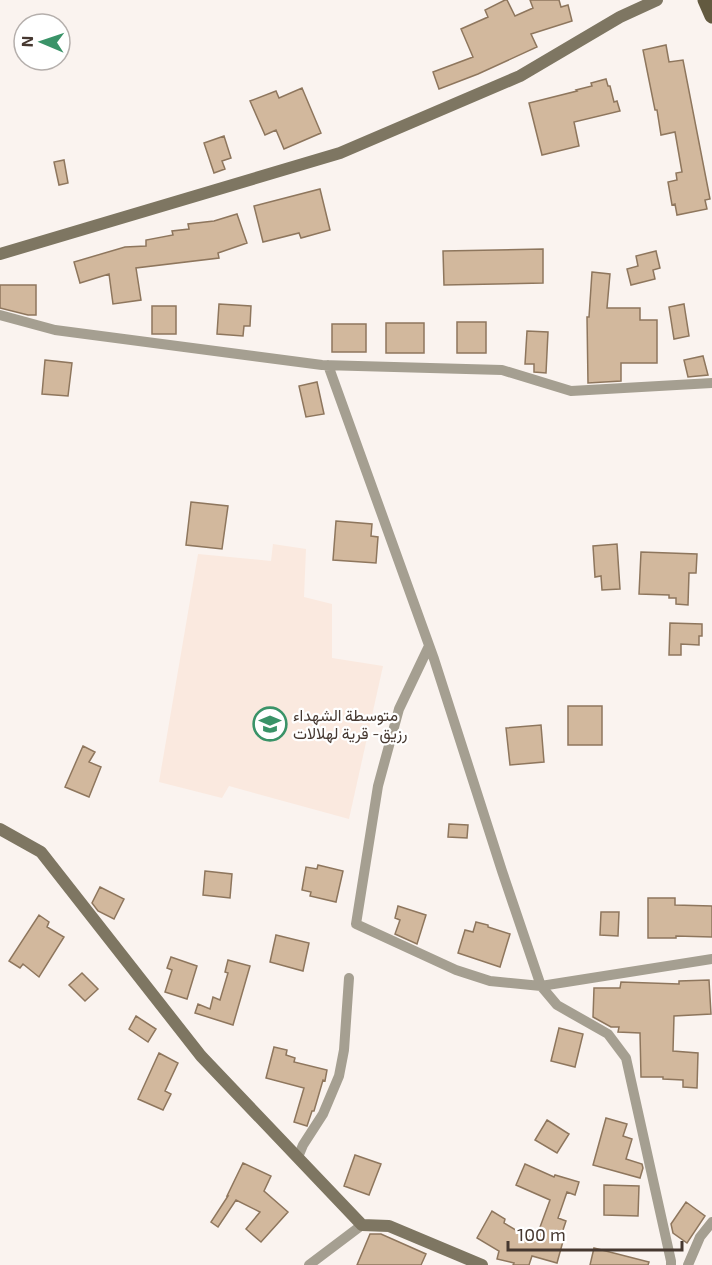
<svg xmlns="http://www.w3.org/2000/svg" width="712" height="1265" font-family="'Exo 2',Vazirmatn,sans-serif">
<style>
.built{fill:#fae9df}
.building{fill:#d2b89d;stroke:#8e765d;stroke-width:1.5}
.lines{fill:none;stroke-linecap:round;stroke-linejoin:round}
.street{stroke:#a59f91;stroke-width:10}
.secondary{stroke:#7e7662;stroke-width:12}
.primary{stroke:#635a40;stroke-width:15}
.labels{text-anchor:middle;stroke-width:4.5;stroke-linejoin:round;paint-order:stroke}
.poi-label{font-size:16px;fill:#463830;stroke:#fff;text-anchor:start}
</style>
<rect width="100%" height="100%" fill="#faf3ef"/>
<path class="built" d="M273 544 306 549 304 597 332 604V658L383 666 349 819 229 786 222 798 159 782 198 554 271 561Z"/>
<path class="building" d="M505 0H507L515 16 533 8 530 0H559L561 7 568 5 572 21 531 34 537 47 478 74 439 89 433 72 473 57 461 29 488 17 485 10Z
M666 45 669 62 683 60 710 199 705 200 707 209 677 215 675 204 672 205 668 182 677 180 676 173 682 172 675 132 661 135 657 110H655L643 50Z
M606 79 608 86H610L614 102 617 101 620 111 574 122 579 146 542 155 529 103 577 91 576 90 592 86 591 83Z
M302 88 321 133 284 149 276 130 265 135 250 101 276 91 279 98Z
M224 136 231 158 222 161 225 169 214 173 204 143Z
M64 160 68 183 59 185 54 162Z
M320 189 330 230 301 238 299 233 263 242 254 206Z
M237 214 247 243 218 253 219 258 136 268 141 300 113 304 109 274 80 283 74 262 125 247 146 246V240L173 235 172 231 189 229 188 224 214 221Z
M543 249V283L444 285 443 251Z
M656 251 660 268 653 270 655 279 631 285 627 269 638 266 636 256Z
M592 272 610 274 607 308H640V320H657V363H621V381L588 383 587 317H589Z
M0 285H36V315H28L0 308Z
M219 304 251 306 250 326H244L243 336 217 334Z
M684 304 689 336 674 339 669 307Z
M152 306H176V334H152Z
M457 322H486V353H457Z
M386 323H424V353H386Z
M332 324H366V352H332Z
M527 331 548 332 546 373 534 372V364H525Z
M703 356 708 375 688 377 684 360Z
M45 360 72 363 68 396 42 394Z
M317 382 324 414 306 417 299 386Z
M191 502 228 506 222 549 186 545Z
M336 521 372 524 371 536 378 537 376 563 333 560Z
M617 544 620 589 602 590 601 576 595 577 593 546Z
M641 552 697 554 696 573H689L688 605 676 604V598H669V595L639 594Z
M670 623 702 624V636H699V645L681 644V655H669Z
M568 706H602V745H568Z
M541 725 544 762 510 765 506 728Z
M83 746 95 752 89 762 101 767 89 797 65 787Z
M449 824 468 825 467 838 448 837Z
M318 865 343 871 336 902 310 896 311 892 302 890 306 867 317 869Z
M205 871 232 874 230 898 203 895Z
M100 887 124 899 114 919 98 911 92 903Z
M648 898H675V905L712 906V937L676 936V938H648Z
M398 906 426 915 417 944 395 934 400 920 395 918Z
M601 912H619L618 936 600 935Z
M39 915 49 922 47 927 64 937 39 977 23 964 20 968 9 961Z
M476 922 488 925V927L510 934 500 967 458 953 465 930 473 932Z
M276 935 309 943 303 971 270 962Z
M171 957 197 966 187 999 165 992 172 970 167 968Z
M228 960 250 966 233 1025 195 1013 198 1004 210 1009 213 997 220 1000 228 973 225 972Z
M82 973 98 989 85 1001 69 985Z
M709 980 711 1014 674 1016 673 1051 698 1053 697 1088 683 1087V1080L663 1079V1077H641L640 1033 618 1032 619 1027H611L593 1017 594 988H620L621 982 679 984V981Z
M136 1016 156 1029 148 1042 129 1029Z
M559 1028 583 1034 575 1067 551 1061Z
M274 1047 287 1050 286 1055 295 1058 294 1062 327 1070 325 1081 323 1080 314 1111H312L307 1126 294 1122 304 1088 266 1078Z
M159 1053 178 1063 165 1091 171 1094 163 1110 138 1099Z
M606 1118 627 1124 623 1136 632 1139 626 1159 642 1164 643 1168 640 1178 593 1165Z
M547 1120 569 1134 557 1153 535 1140Z
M355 1155 381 1164 369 1195 344 1186Z
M243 1163 271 1176 264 1191 288 1212 261 1242 246 1229 260 1212 236 1200 218 1227 211 1222 228 1196H227Z
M525 1164 554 1177 555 1175 579 1182 575 1195 567 1192 558 1218 566 1221 562 1233 565 1234 557 1263 532 1256 529 1265H513L514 1263 497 1259 499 1251 477 1238 492 1211 505 1219 504 1223 524 1235 536 1238 550 1200 516 1185Z
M604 1185 639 1186 638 1216 604 1215Z
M686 1202 705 1216 687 1243 673 1233 671 1224Z
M370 1234H381L426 1254 421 1265H357Z
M594 1248 649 1262 648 1265H590Z"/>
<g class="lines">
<path class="street" d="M0 315 55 330 322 365 502 370 571 391 712 383
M328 365 434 659 502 871 541 986 557 1005 608 1034 626 1058 671 1261V1265
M429 646 399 709 378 786 356 924 456 970 490 981 541 986 712 959
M298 1157 303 1145 323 1114 339 1076 344 1050 349 978
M309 1265 362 1225
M688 1265 700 1237 712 1222"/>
<path class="secondary" d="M0 254 340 153 520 76 620 17 657 0
M0 829 41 852 201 1056 362 1225 389 1226 482 1265"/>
<path class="primary" d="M705 0 712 16"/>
</g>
<defs>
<g id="school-ring" transform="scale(1.725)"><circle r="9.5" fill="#fff" stroke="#3a9368" stroke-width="1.5"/><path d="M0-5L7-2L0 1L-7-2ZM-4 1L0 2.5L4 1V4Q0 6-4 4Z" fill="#3a9368"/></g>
</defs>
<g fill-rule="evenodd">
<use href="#school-ring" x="270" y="724"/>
</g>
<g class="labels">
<g class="poi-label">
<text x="293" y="721">متوسطة الشهداء<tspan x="293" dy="18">رزيق- قرية لهلالات</tspan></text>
</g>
</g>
<g transform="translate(42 42) rotate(272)"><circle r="28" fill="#ffffff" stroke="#b5afac" stroke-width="1.5"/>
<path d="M0-4.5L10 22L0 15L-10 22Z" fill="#3a9368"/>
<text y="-9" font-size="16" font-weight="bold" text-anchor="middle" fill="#463830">N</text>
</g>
<path d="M508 1241v9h174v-9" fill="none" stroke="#463830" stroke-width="3"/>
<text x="517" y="1241" font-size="18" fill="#463830" stroke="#ffffff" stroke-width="4.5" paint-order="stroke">100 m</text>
</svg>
